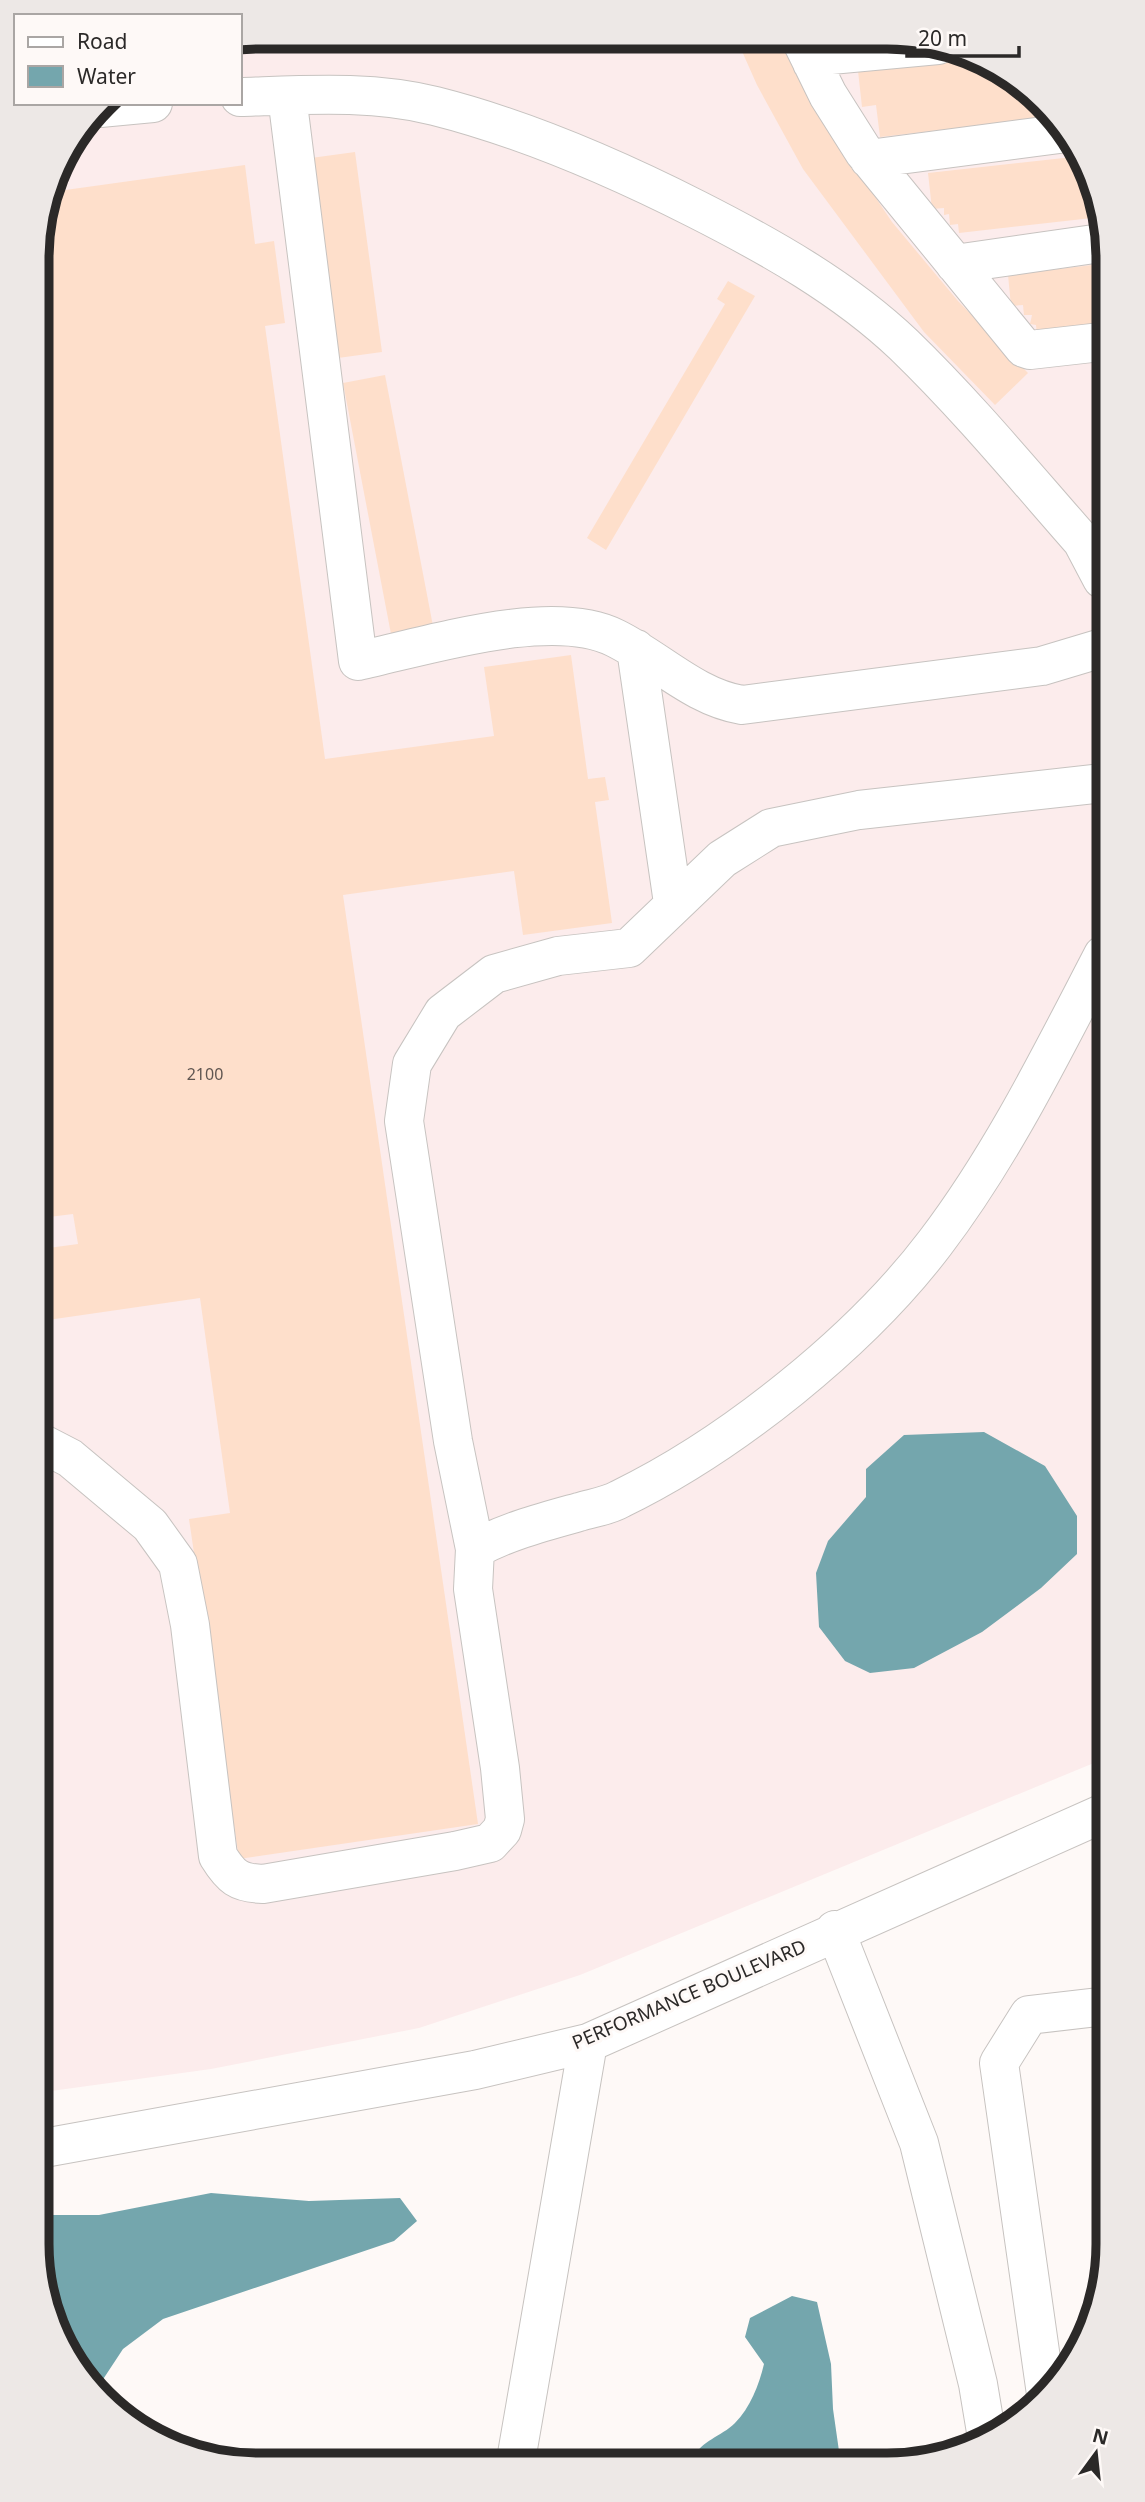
<svg xmlns="http://www.w3.org/2000/svg" width="1145" height="2502" font-family="'Noto Sans',sans-serif">
<style>
.industrial{fill:#fcecec}
.water{fill:#74a6ad}
.building{fill:#fedfcb}
.lines{fill:none;stroke-linecap:round;stroke-linejoin:round}
.minor-casing{stroke:#c7c3c0;stroke-width:40}
.minor{stroke:#fff;stroke-width:38}
.labels{text-anchor:middle;stroke-width:6;stroke-linejoin:round;paint-order:stroke}
.number-label{font-size:16px;fill:#605651}
.street-label{font-size:19px;fill:#2b2928;stroke:#fef9f7}
.rim{fill:none;stroke:#2b2928;stroke-width:9}
</style>
<rect width="100%" height="100%" fill="#fef9f7"/>
<path class="industrial" d="M258 37 929 41 1033 92 1078 147 1101 201 1106 1758 580 1975 419 2028 211 2069 44 2092 37 244 60 160 103 103H240V40Z"/>
<path class="water" d="M984 1432 1045 1466 1077 1516V1554L1041 1588 982 1632 914 1668 870 1673 845 1661 819 1627 816 1573 828 1541 866 1497V1469L904 1435Z
M211 2193 309 2201 400 2198 417 2221 394 2241 163 2319 123 2349 96 2390 67 2355 44 2301V2215H99Z
M792 2296 817 2302 831 2364 833 2409 840 2458 693 2459C701 2440 721 2437 735 2423 750 2408 759 2385 764 2364L745 2337 750 2318Z"/>
<path class="building" d="M737 40H786L841 146 892 222 958 301 1028 373 995 405 924 332 803 169 757 85Z
M966 59 1033 92 1053 117 880 137 876 105 862 107 858 71Z
M355 152 382 352 338 358 311 158Z
M1082 156 1101 201V217L959 233 958 224 950 225 949 214 944 215V208L932 209 928 173Z
M245 165 255 244 274 241 285 323 265 326 325 759 494 736 484 667 571 655 588 779 605 777 609 800 595 802 612 923 523 935 514 871 343 895 478 1824 239 1859 189 1519 230 1513 200 1298 41 1321V1249L78 1244 73 1214 41 1218 37 244 51 192Z
M1101 264V328L1037 335 1036 325 1030 324 1032 315H1024L1023 305 1011 306 1008 275Z
M728 281 755 296 606 550 587 538 725 304 717 299Z
M385 375 433 626 391 634 343 383Z"/>
<g class="lines">
<g class="minor-casing">
<path id="minor" d="M801 40 828 95 864 152 1024 348 1030 350 1101 342
M812 63 820 56 938 45
M287 96 358 661C427 646 552 606 615 638 658 659 694 697 742 705L1042 666 1102 648
M240 97C304 95 372 90 435 106 526 129 613 167 696 209 769 246 844 288 904 345 967 406 1024 475 1082 541L1102 579
M100 108 153 103
M869 159 1067 133
M955 264 1101 243
M636 649 673 903
M41 1443 70 1458 150 1525 178 1564 190 1625 218 1856C231 1877 238 1883 263 1884L455 1851 490 1843 502 1830 505 1819 500 1768 473 1589 475 1549C508 1531 543 1522 579 1512 592 1508 608 1506 620 1499 731 1445 860 1342 935 1243 1002 1155 1052 1053 1103 955
M475 1549 453 1441 404 1121 412 1064 443 1013 494 974 558 956 629 948 722 859 771 828 859 810 1103 783
M835 1930 919 2143 978 2384 987 2438
M44 2148 475 2070 588 2043 1106 1812
M1046 2394 999 2063 1029 2015 1107 2006
M516 2460 588 2043"/>
</g>
<use href="#minor" class="minor"/>
</g>
<g class="labels">
<g class="number-label">
<text x="205" y="1080">2100</text>
</g>
<g class="street-label">
<text transform="translate(689 1994) rotate(-23)" y="7">PERFORMANCE BOULEVARD</text>
</g>
</g>
<path d="M0 0H1145V2502H0ZM258 49H887A209 209 0 0 1 1096 258V2244A209 209 0 0 1 887 2453H258A209 209 0 0 1 49 2244V258A209 209 0 0 1 258 49Z" fill="#ede8e6" fill-rule="evenodd"/>
<path class="rim" d="M258 49H887A209 209 0 0 1 1096 258V2244A209 209 0 0 1 887 2453H258A209 209 0 0 1 49 2244V258A209 209 0 0 1 258 49Z"/>
<rect x="14" y="14" width="228" height="91" fill="#fef9f7" stroke="#aaa6a4" stroke-width="2"/>
<rect x="28" y="37" width="35" height="10" fill="#ffffff" stroke="#aaa6a4" stroke-width="2"/>
<text x="77" y="49" font-size="21" fill="#2b2928">Road</text>
<rect x="28" y="66" width="35" height="21" fill="#74a6ad" stroke="#aaa6a4" stroke-width="2"/>
<text x="77" y="84" font-size="21" fill="#2b2928">Water</text>
<g transform="translate(1096 2453) rotate(15)" stroke="#fef9f7" stroke-width="5" paint-order="stroke">
<path d="M0-5L12 26L0 18L-12 26Z" fill="#2b2928"/>
<text y="-10" font-size="19" font-weight="bold" text-anchor="middle" fill="#2b2928">N</text>
</g>
<path d="M907 46v10h112v-10" fill="none" stroke="#2b2928" stroke-width="3.5"/>
<text x="918" y="46" font-size="21" fill="#2b2928" stroke="#fef9f7" stroke-width="5" paint-order="stroke">20 m</text>
</svg>
